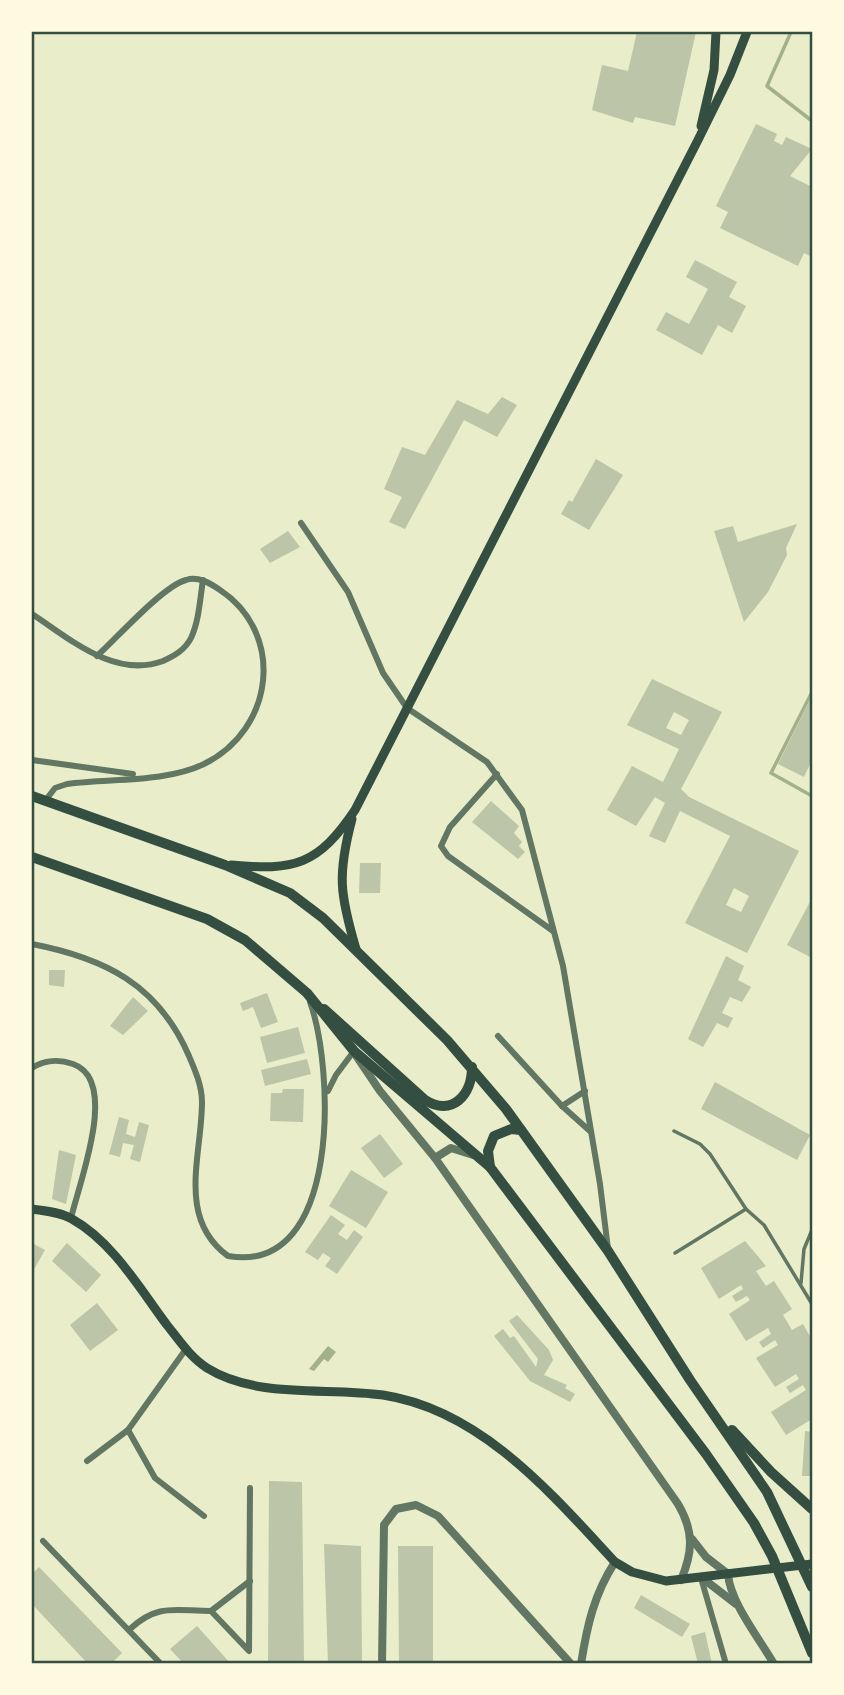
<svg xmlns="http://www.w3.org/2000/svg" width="844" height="1695" font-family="Mulish,sans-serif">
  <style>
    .water { fill: #a3b18a }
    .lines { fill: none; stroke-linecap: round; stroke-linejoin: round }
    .stream { stroke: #a3b18a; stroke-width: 3.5 }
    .building { fill: #bcc5a7; fill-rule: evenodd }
    .service { stroke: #617663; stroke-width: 3.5 }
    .minor { stroke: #617663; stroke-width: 6 }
    .tertiary { stroke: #617663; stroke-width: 8 }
    .secondary { stroke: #344e41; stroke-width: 9 }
    .primary { stroke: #344e41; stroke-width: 10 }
    .neatline { fill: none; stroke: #344e41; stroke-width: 2.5 }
  </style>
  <rect width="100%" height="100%" fill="#e9edc9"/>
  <path class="water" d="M 328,1346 L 336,1352 L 328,1362 L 324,1359 L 314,1371 L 309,1369 Z"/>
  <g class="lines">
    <g class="stream">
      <path d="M 791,32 L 767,86 L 812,121"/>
      <path d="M 812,692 L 771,773 L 812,796"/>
    </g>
  </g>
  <g class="building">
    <path d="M 637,32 L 696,32 L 675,126 L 635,117 L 633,123 L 592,110 L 602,65 L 628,71 Z"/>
    <path d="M 756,124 L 777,134 L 774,141 L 782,145 L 786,137 L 812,149 L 790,176 L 812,187 L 812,257 L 804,253 L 798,266 L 720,228 L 728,212 L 716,206 Z"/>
    <path d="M 695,260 L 737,282 L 729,297 L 746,306 L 732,333 L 718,325 L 702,355 L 656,330 L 666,312 L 689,324 L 708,289 L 686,277 Z"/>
    <path d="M 502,397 L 517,405 L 497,437 L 464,420 L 405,529 L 389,522 L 402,497 L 384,489 L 402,447 L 425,455 L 457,400 L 488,414 Z"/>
    <path d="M 596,459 L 623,475 L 589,530 L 561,514 L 569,500 L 572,502 Z"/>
    <path d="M 797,524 L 786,548 L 787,555 L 768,592 L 744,622 L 714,531 L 733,526 L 738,542 Z"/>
    <path d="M 288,531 L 300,547 L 270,563 L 260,549 Z"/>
    <path d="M 652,679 L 722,712 L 681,789 L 689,797 L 799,851 L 747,953 L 685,923 L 730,836 L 680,811 L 665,843 L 649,836 L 665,803 L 655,797 L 636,826 L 607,810 L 632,766 L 663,782 L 679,749 L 627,725 ZM 674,712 L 689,720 L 681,735 L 666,728 ZM 734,888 L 749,896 L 741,912 L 726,905 Z"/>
    <path d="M 812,696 L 812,760 L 804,777 L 778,764 Z"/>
    <path d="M 491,801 L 519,826 L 514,833 L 522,842 L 519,846 L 525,852 L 518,859 L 472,822 Z"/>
    <path d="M 360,863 L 381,863 L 380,893 L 359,893 Z"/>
    <path d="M 812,898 L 812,958 L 787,945 Z"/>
    <path d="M 726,956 L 744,966 L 738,980 L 751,987 L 742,1002 L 730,997 L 722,1013 L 733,1018 L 728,1028 L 717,1023 L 703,1047 L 688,1039 Z"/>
    <path d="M 49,970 L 65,970 L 64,987 L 49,985 Z"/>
    <path d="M 267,993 L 278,1022 L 261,1028 L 253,1007 L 243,1011 L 240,1003 Z"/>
    <path d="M 133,997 L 148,1011 L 123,1035 L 110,1026 Z"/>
    <path d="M 298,1027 L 305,1053 L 267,1063 L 260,1037 Z"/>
    <path d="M 307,1059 L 311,1074 L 265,1086 L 261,1070 Z"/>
    <path d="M 715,1082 L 810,1135 L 797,1160 L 701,1109 Z"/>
    <path d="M 283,1089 L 304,1089 L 303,1122 L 270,1121 L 271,1093 L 282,1093 Z"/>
    <path d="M 119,1117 L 129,1120 L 126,1134 L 135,1137 L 139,1122 L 149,1125 L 140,1162 L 130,1159 L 134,1145 L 123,1143 L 120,1157 L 109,1154 Z"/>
    <path d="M 380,1134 L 403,1164 L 384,1178 L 361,1148 Z"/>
    <path d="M 59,1150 L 76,1155 L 66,1204 L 52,1199 Z"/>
    <path d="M 351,1170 L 388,1192 L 366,1228 L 329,1206 Z"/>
    <path d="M 331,1215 L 345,1225 L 338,1234 L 347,1240 L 354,1230 L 363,1237 L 337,1274 L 325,1266 L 331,1258 L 323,1253 L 318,1260 L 305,1252 Z"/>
    <path d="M 745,1241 L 766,1266 L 756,1271 L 766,1286 L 774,1281 L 792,1309 L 783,1315 L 792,1330 L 803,1324 L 812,1340 L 810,1360 L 812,1364 L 812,1419 L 786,1435 L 771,1412 L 806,1390 L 803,1385 L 790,1393 L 786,1387 L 799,1379 L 796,1374 L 775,1387 L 756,1358 L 778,1345 L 775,1340 L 763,1348 L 759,1342 L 771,1334 L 768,1328 L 746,1341 L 729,1314 L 750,1300 L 747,1296 L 736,1302 L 732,1296 L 743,1289 L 741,1285 L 719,1299 L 701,1268 Z"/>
    <path d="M 32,1243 L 45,1250 L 32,1273 Z"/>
    <path d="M 67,1243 L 101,1275 L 86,1292 L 52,1261 Z"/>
    <path d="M 97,1303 L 118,1330 L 90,1351 L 70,1325 Z"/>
    <path d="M 517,1315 L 549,1350 L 553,1360 L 544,1375 L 567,1385 L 565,1388 L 575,1394 L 570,1402 L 530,1381 L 494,1336 L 503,1329 L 510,1338 L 514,1336 L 536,1367 L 538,1359 L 509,1321 Z"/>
    <path d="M 805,1431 L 812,1432 L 812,1476 L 802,1476 Z"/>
    <path d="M 269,1481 L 302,1482 L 304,1664 L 268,1664 Z"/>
    <path d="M 324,1544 L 361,1546 L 362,1664 L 328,1664 Z"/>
    <path d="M 398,1546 L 433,1546 L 433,1664 L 399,1664 Z"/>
    <path d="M 39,1567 L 122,1653 L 111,1664 L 88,1664 L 32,1604 L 32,1574 Z"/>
    <path d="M 641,1595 L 690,1624 L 682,1637 L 634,1608 Z"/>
    <path d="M 197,1626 L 231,1664 L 184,1664 L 170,1649 Z"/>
    <path d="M 705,1632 L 712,1664 L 698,1664 L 691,1636 Z"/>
  </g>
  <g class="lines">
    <g class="service">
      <path d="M 674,1131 L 700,1144 L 710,1154 L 746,1209 L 764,1225 L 812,1304"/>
      <path d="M 675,1253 L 746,1209"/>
      <path d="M 801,1283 L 804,1249 L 812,1230"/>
    </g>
    <g class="minor">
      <path d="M 301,523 L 348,592 L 383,673 L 407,708 L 487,762 L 522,810 L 563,966 L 600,1184 L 608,1249"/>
      <path d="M 32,614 C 69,638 114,679 163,661 C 174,656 185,650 191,638 C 199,621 200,599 203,580"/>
      <path d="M 32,760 L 133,774"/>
      <path d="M 497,774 L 450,827 L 441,846 L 448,856 L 553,931"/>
      <path d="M 45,801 L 55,788 L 67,784 C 111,778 164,783 204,764 C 274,730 286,634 220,590 C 210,583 198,576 186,580 C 163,586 117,638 97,656"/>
      <path d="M 32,944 C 104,958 158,984 189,1056 C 195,1070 202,1086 202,1102 C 202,1155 176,1218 228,1256 C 342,1276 334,1068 310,1002"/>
      <path d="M 498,1036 L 562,1106 L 591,1132"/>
      <path d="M 32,1068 C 44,1060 59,1059 73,1064 C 120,1080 79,1183 71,1218"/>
      <path d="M 328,1091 L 336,1075 L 354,1051"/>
      <path d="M 562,1106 L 585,1091"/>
      <path d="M 128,1430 L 155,1478 L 204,1516"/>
      <path d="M 87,1461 L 128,1430 L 186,1349"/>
      <path d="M 43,1541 L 161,1664"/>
      <path d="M 701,1578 L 726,1664"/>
      <path d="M 211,1611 L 250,1581"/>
      <path d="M 130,1629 C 158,1603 175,1611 211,1611 L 249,1651 L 250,1488"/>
    </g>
    <g class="tertiary">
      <path d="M 355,1054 L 380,1091 L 435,1158 L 678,1504 C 694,1531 693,1552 681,1580"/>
      <path d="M 435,1158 L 451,1148 L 473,1155"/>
      <path d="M 692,1539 L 706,1557 L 728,1574 C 730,1602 759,1638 774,1664"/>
      <path d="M 701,1577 L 736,1604"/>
      <path d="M 382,1664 L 384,1525 L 396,1509 L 416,1505 L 438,1516 L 571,1664"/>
      <path d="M 581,1664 C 587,1626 594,1594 615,1562"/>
    </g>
    <g class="secondary">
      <path d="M 701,126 L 714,70 L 716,32"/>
      <path d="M 352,819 C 337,875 340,895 356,949"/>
      <path d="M 231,865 C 295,871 318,865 355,810 L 698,140 L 730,75 L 747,32"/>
      <path d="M 32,1209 C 45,1211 61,1212 72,1219 C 113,1242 140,1289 167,1325 C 179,1340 190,1357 207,1368 C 257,1399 326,1387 383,1395 C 481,1410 551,1493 615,1562 L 632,1572 L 666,1581 L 812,1564"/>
    </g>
    <g class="primary">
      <path d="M 32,796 L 225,865 L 290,893 L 323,918 L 447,1040 L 506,1109 L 608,1251 L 690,1380 L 767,1492 L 812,1587"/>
      <path d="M 32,857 L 207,919 L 245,940 L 307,993 L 354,1051 L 490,1167 L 706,1454 L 754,1523 L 772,1556 L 812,1653"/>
      <path d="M 324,1009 L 425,1100 C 452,1117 472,1095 472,1067"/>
      <path d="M 490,1167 L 488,1151 L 494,1136 L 511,1129 L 521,1130"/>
      <path d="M 732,1430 L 771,1472 L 812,1509"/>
    </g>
  </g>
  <rect width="844" height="1695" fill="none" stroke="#fefae0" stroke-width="66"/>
  <rect x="33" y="33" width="778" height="1629" class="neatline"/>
</svg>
